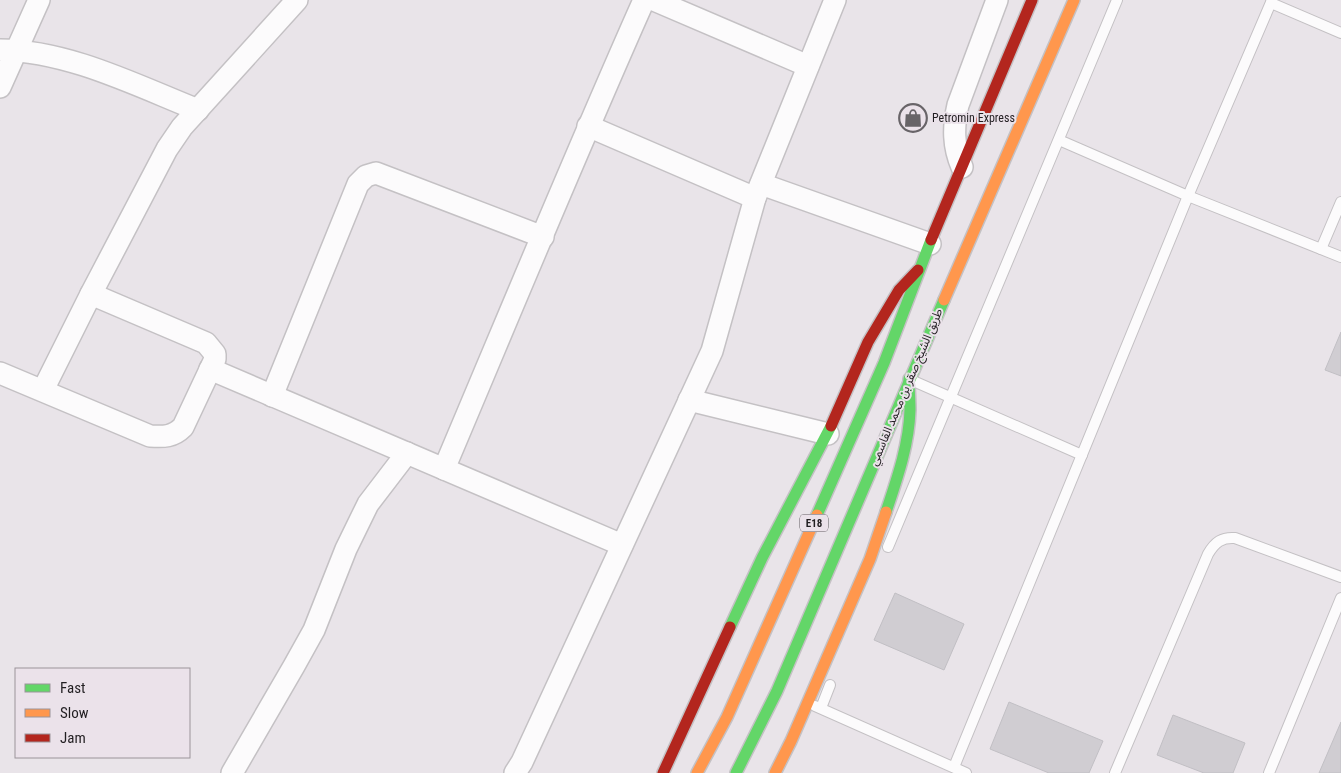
<svg xmlns="http://www.w3.org/2000/svg" width="1341" height="773" font-family="'Roboto Condensed','Noto Sans Arabic',sans-serif">
  <style>
    .building { fill: #d0cdd2; stroke: #c1bfc4 }
    .lines { fill: none; stroke-linecap: round; stroke-linejoin: round }
    .lane-casing { stroke: #c4c1c4; stroke-width: 12 }
    .street-casing { stroke: #c4c1c4; stroke-width: 24 }
    .fast-casing { stroke: #c4c1c4; stroke-width: 14 }
    .slow-casing { stroke: #c4c1c4; stroke-width: 14 }
    .jam-casing { stroke: #c4c1c4; stroke-width: 14 }
    .lane { stroke: #fcfbfc; stroke-width: 10 }
    .street { stroke: #fcfbfc; stroke-width: 21 }
    .fast { stroke: #63d668; stroke-width: 11 }
    .slow { stroke: #ff974d; stroke-width: 11 }
    .jam { stroke: #b3261e; stroke-width: 11 }
    .labels { text-anchor: middle; stroke-width: 4; stroke-linejoin: round; paint-order: stroke }
    .shield { fill: #ebe2ea; stroke: #5e5a5e; stroke-width: 1 }
    .shield-label { font-size: 11px; font-weight: bold; fill: #221f22 }
    .poi-label { font-size: 12px; fill: #221f22; stroke: #ebe2ea; text-anchor: start }
    .street-label { font-size: 12px; fill: #221f22; stroke: #ebe2ea }
  </style>
  <rect width="100%" height="100%" fill="#e9e4e9"/>
  <g class="building">
    <path d="M 1341,332 L 1341,376 L 1325,370 Z"/>
    <path d="M 895,593 L 964,624 L 944,670 L 874,640 Z"/>
    <path d="M 1009,702 L 1103,741 L 1089,773 L 1049,773 L 990,749 Z"/>
    <path d="M 1173,715 L 1245,743 L 1233,773 L 1204,773 L 1157,755 Z"/>
    <path d="M 1341,722 L 1341,773 L 1319,773 Z"/>
  </g>
  <g class="lines">
    <defs>
      <g id="lane">
        <path d="M 1271,3 L 1341,33"/>
        <path d="M 1059,140 L 1188,196 L 1341,257"/>
        <path d="M 1321,249 L 1341,202"/>
        <path d="M 911,380 L 1082,455"/>
        <path d="M 888,547 L 1117,0"/>
        <path d="M 815,706 L 966,773"/>
        <path d="M 821,708 L 830,685"/>
        <path d="M 954,767 L 1188,196 L 1272,0"/>
        <path d="M 1115,773 L 1208,554 C 1215,542 1222,537 1235,538 L 1341,577"/>
        <path d="M 1269,773 L 1341,598"/>
      </g>
      <g id="street">
        <path d="M 654,0 L 808,66"/>
        <path d="M 0,50 C 69,51 135,85 198,110"/>
        <path d="M 0,87 L 39,0"/>
        <path d="M 588,126 L 755,198"/>
        <path d="M 962,167 C 953,146 953,127 958,105 L 997,0"/>
        <path d="M 761,184 L 930,244"/>
        <path d="M 210,369 L 622,545"/>
        <path d="M 0,373 L 150,436 C 164,437 173,437 183,427 L 215,359 L 215,354 L 206,343 L 91,294"/>
        <path d="M 43,390 L 91,294 L 167,149 L 182,127 L 297,0"/>
        <path d="M 272,396 L 358,184 L 366,176 L 376,173 L 543,237"/>
        <path d="M 689,400 L 828,434"/>
        <path d="M 444,469 C 510,313 575,155 644,0"/>
        <path d="M 232,773 L 294,666 L 314,630 L 346,549 L 368,504 L 407,453"/>
        <path d="M 515,773 L 522,762 L 712,351 L 755,198 L 835,0"/>
      </g>
      <g id="fast">
        <path d="M 886,512 C 897,479 909,445 910,410 C 910,400 909,389 909,379"/>
        <path d="M 817,515 L 884,363 L 931,240"/>
        <path d="M 730,627 L 762,558 L 831,426"/>
        <path d="M 736,773 L 777,691 L 944,300"/>
      </g>
      <g id="slow">
        <path d="M 944,300 L 1074,0"/>
        <path d="M 697,773 L 727,717 L 817,515"/>
        <path d="M 775,773 L 791,741 L 870,559 L 886,512"/>
      </g>
      <g id="jam">
        <path d="M 931,240 L 1032,0"/>
        <path d="M 831,426 L 868,342 L 899,290 L 918,270"/>
        <path d="M 663,773 L 730,627"/>
      </g>
    </defs>
    <use href="#lane" class="lane-casing"/>
    <use href="#street" class="street-casing"/>
    <use href="#fast" class="fast-casing"/>
    <use href="#slow" class="slow-casing"/>
    <use href="#jam" class="jam-casing"/>
    <use href="#lane" class="lane"/>
    <use href="#street" class="street"/>
    <use href="#fast" class="fast"/>
    <use href="#slow" class="slow"/>
    <use href="#jam" class="jam"/>
  </g>
  <defs>
    <symbol id="shop-ring" viewBox="-11 -11 22 22"><circle r="9.5" fill="#ebe2ea" stroke="#686468" stroke-width="1.5"/><path d="M-5-2.5h2.3a2.7 3.5 0 0 1 5.4 0H5L5.5 6h-11ZM-1.5-2.5h3a1.5 2.3 0 0 0-3 0Z" fill="#686468"/></symbol>
  </defs>
  <g fill-rule="evenodd">
    <use href="#shop-ring" x="897" y="102" width="32" height="32"/>
  </g>
  <g class="labels">
    <rect class="shield" x="800" y="514.5" width="28" height="17" rx="4"/>
    <g class="shield-label">
      <text x="814" y="527">E18</text>
    </g>
    <g class="poi-label">
      <text x="932" y="122">Petromin Express</text>
    </g>
    <g class="street-label">
      <text transform="translate(906 387) rotate(-67)" y="4">طريق الشيخ صقر بن محمد القاسمي</text>
    </g>
  </g>
  <rect x="15" y="668" width="175" height="90" fill="#ebe2ea" stroke="#9b949a"/>
  <rect x="25" y="684" width="25" height="8" fill="#63d668" stroke="#9b949a"/>
  <text x="60" y="693" font-size="15" fill="#221f22">Fast</text>
  <rect x="25" y="709" width="25" height="8" fill="#ff974d" stroke="#9b949a"/>
  <text x="60" y="718" font-size="15" fill="#221f22">Slow</text>
  <rect x="25" y="734" width="25" height="8" fill="#b3261e" stroke="#9b949a"/>
  <text x="60" y="743" font-size="15" fill="#221f22">Jam</text>
</svg>
